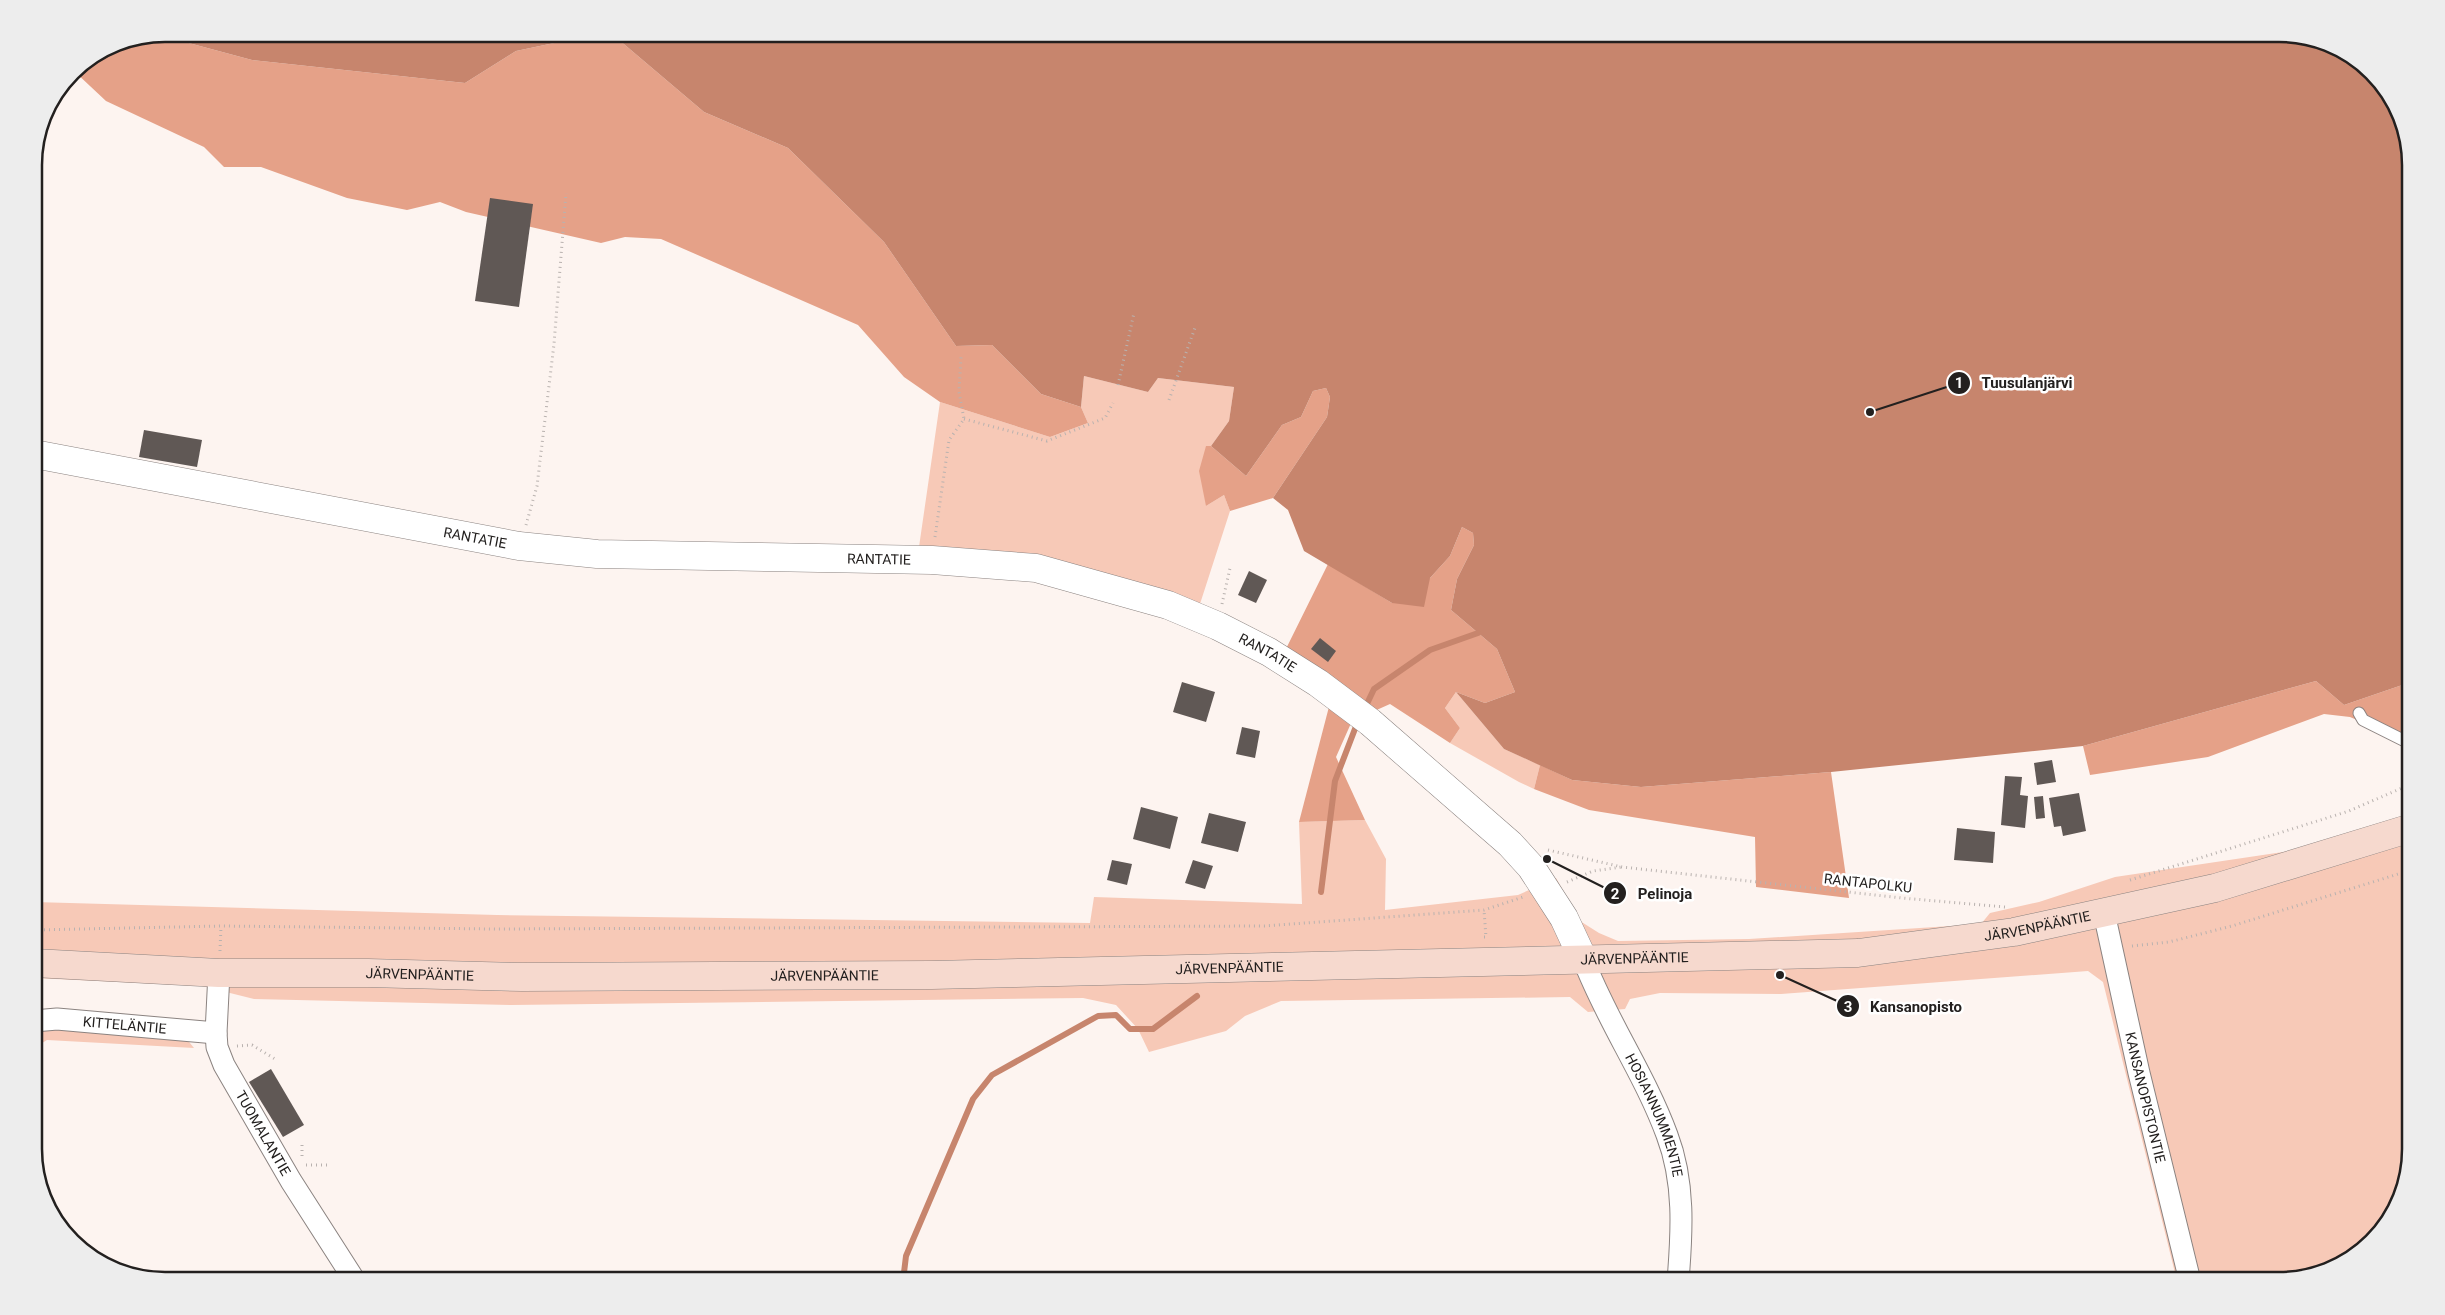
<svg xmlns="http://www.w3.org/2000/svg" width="2445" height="1315" font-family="Roboto,sans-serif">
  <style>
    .green { fill: #f7c9b7 }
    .forest { fill: #e5a188 }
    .water { fill: #c7856d }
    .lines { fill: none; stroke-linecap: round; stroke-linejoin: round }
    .stream { stroke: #c7856d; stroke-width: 6 }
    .building { fill: #605855 }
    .service-casing { stroke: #8b8380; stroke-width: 13 }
    .minor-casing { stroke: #8b8380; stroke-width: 23 }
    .tertiary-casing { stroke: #8b8380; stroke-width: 29 }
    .secondary-casing { stroke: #8b8380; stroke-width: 29 }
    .path { stroke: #b9b2af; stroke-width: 3; stroke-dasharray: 1 4; stroke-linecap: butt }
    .service { stroke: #fff; stroke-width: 11 }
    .minor { stroke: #fff; stroke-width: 21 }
    .tertiary { stroke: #fff; stroke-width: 28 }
    .secondary { stroke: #f6d9ce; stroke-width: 28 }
    .labels { text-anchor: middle; stroke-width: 5; stroke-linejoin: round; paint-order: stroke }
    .street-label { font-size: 14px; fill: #23201f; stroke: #fff }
    .rim { fill: none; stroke: #23201f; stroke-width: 2.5 }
    .leader { fill: none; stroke: #23201f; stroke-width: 2 }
    .callout-dot { fill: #23201f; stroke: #fff; stroke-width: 2 }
    .mark-label { font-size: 15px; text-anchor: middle; font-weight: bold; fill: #fff }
    .callout-label { font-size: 15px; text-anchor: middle; font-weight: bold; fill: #23201f; stroke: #fff; stroke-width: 5; stroke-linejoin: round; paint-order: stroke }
  </style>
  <rect width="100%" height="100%" fill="#fdf4f0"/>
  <g class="green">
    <path d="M 1084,376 L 1148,392 L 1158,378 L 1234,387 L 1229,421 L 1211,446 L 1206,446 L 1206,506 L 1224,495 L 1230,511 L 1199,607 L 1027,557 L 950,548 L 919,547 L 940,402 L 1050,437 L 1088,423 L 1081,407 Z"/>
    <path d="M 1456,692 L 1504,749 L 1540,765 L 1534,789 L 1519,782 L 1450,743 L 1460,728 L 1445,708 Z"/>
    <path d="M 1365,820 L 1386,859 L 1385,910 L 1518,895 L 1556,878 L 1580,921 L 1599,933 L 1618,941 L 1749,939 L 1981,924 L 1990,913 L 2039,902 L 2115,877 L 2411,833 L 2411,1149 L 2398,1208 L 2346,1263 L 2280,1281 L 2177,1281 L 2103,982 L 2088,971 L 1781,994 L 1660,993 L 1630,999 L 1625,1009 L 1588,1012 L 1570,997 L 1281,1001 L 1245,1016 L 1226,1031 L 1149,1052 L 1138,1029 L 1116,1005 L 1083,998 L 511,1005 L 254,999 L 202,986 L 34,978 L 34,902 L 497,915 L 1090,923 L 1094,897 L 1302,904 L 1299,822 Z"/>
    <path d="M 34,1023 L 181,1032 L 194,1048 L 47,1040 L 34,1048 Z"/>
  </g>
  <g class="forest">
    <path d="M 597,34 L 612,34 L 704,112 L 788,148 L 884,242 L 956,346 L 992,345 L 1041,394 L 1081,407 L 1088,423 L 1050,437 L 940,402 L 904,377 L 858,325 L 661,239 L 625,237 L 601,243 L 466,212 L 440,202 L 407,210 L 347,198 L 261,167 L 224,167 L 204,147 L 106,101 L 74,71 L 115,44 L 159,35 L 252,60 L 465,83 L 516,51 Z"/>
    <path d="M 1326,388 L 1330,397 L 1327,417 L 1273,498 L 1230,511 L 1224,495 L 1206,506 L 1199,471 L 1206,446 L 1211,446 L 1246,476 L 1282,425 L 1301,417 L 1313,391 Z"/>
    <path d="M 1462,527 L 1473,533 L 1474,545 L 1457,579 L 1451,610 L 1497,649 L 1515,692 L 1485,703 L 1456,692 L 1445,708 L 1460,728 L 1450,743 L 1390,704 L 1352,721 L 1336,757 L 1365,820 L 1299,822 L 1331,699 L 1276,669 L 1328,564 L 1392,603 L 1430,578 L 1450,556 Z"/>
    <path d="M 2316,681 L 2344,705 L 2411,682 L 2411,743 L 2350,717 L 2324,714 L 2208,757 L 2090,775 L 2083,746 Z"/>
    <path d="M 1540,765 L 1572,780 L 1641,787 L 1831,772 L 1849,898 L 1756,887 L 1755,837 L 1589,810 L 1534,789 Z"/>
  </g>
  <g class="water">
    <path d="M 166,34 L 597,34 L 516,51 L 465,83 L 252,60 L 159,35 Z"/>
    <path d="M 612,34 L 2279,34 L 2338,47 L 2389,93 L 2411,157 L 2411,682 L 2344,705 L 2316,681 L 2083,746 L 1831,772 L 1641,787 L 1572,780 L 1504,749 L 1456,692 L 1485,703 L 1515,692 L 1497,649 L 1451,610 L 1457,579 L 1474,545 L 1473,533 L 1462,527 L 1450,556 L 1430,578 L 1424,607 L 1392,603 L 1304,551 L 1288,510 L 1273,498 L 1327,417 L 1330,397 L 1326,388 L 1313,391 L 1301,417 L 1282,425 L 1246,476 L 1211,446 L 1229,421 L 1234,387 L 1158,378 L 1148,392 L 1084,376 L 1081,407 L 1041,394 L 992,345 L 956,346 L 884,242 L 788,148 L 704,112 Z"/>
  </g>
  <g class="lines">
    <g class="stream">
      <path d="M 1364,710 L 1374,689 L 1430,650 L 1478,633"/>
      <path d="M 1321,892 L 1335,781 L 1358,721"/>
      <path d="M 903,1281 L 906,1256 L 973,1099 L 992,1075 L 1098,1016 L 1116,1015 L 1130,1029 L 1153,1029 L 1197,996"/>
    </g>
  </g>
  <g class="building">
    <path d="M 490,198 L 533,204 L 519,307 L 475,301 Z"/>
    <path d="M 144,430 L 202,440 L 197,467 L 139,457 Z"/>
    <path d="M 1249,571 L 1267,580 L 1256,603 L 1238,595 Z"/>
    <path d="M 1320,638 L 1336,651 L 1328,662 L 1311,649 Z"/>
    <path d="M 1182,682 L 1215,692 L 1206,722 L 1173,712 Z"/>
    <path d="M 1242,727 L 1260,731 L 1255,758 L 1236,754 Z"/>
    <path d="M 2052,760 L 2056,782 L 2037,785 L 2034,763 Z"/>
    <path d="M 2005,776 L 2022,777 L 2020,795 L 2028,796 L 2025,828 L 2001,825 Z"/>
    <path d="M 2079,793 L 2086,831 L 2063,836 L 2061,826 L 2054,827 L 2049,798 Z"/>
    <path d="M 2043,796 L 2045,818 L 2036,819 L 2034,797 Z"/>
    <path d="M 1141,807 L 1178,817 L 1170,849 L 1133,839 Z"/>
    <path d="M 1209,813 L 1246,822 L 1238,852 L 1201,843 Z"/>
    <path d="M 1957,828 L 1995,832 L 1993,863 L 1954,860 Z"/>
    <path d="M 1112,860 L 1132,864 L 1127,885 L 1107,880 Z"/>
    <path d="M 1193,860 L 1213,866 L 1205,889 L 1185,883 Z"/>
    <path d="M 271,1069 L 304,1125 L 283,1137 L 249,1082 Z"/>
  </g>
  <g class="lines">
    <defs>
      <path id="service" d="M 2359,713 L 2363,720 L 2411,744"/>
      <g id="minor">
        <path id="s1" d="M 2104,913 L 2139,1073 L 2190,1281"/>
        <path id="s2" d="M 1584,961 C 1607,1021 1645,1075 1667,1135 C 1685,1182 1682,1232 1678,1281"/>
        <path id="s3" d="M 219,973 L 216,1033 L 217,1047 L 224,1065 L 291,1181 L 355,1281"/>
        <path id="s4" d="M 34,1021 L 57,1019 L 216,1033"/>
      </g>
      <g id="tertiary">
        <path id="s5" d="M 34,454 L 519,546 L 597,554 L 932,560 L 1036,568 L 1168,605 L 1218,626 L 1269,652 L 1318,683 L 1370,722 L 1510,844 L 1531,867 L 1564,918 L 1584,961"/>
      </g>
      <g id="secondary">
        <path id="s6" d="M 34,963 L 219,973 L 368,973 L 522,977 L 932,975 L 1858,953 L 2014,932 L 2215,888 L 2411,828"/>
      </g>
    </defs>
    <use href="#service" class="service-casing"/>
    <use href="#minor" class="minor-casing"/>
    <use href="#tertiary" class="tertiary-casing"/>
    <use href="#secondary" class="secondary-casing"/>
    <g class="path">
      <path d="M 1118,385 L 1134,313"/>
      <path d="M 1169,400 L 1196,325"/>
      <path d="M 964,419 L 1047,441 L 1105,418 L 1113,403"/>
      <path d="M 526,525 L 537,486 L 554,344 L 566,193"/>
      <path d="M 935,537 L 949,440 L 964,419 L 959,392 L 961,357"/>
      <path d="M 1222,604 L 1230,568"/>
      <path d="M 1548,850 L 1622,867 L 1902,898 L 2005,907"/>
      <path d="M 2130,880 L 2349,811 L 2402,788 L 2411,787"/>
      <path d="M 1567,882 L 1593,871 L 1622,867"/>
      <path d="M 34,930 L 221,926 L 495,929 L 1264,926 L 1484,910 L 1523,897"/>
      <path d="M 1484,937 L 1486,937 L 1484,910"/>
      <path d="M 2132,946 L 2169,942 L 2232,926 L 2411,870"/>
      <path d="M 220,951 L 221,926"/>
      <path d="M 237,1046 L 252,1045 L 275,1059"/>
      <path d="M 302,1145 L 302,1157"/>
      <path d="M 306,1165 L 327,1165"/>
    </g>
    <use href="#service" class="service"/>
    <use href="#minor" class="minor"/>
    <use href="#tertiary" class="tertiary"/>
    <use href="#secondary" class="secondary"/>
  </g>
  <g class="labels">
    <g class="street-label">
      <text dy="5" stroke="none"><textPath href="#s5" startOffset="449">RANTATIE</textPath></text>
      <text dy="5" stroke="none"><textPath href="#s5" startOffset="854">RANTATIE</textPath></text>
      <text dy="5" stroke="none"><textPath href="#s5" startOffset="1259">RANTATIE</textPath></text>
      <text transform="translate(1868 883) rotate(6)" y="5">RANTAPOLKU</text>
      <text dy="5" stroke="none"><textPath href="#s6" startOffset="2006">JÄRVENPÄÄNTIE</textPath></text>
      <text dy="5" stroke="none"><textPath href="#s6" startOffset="1601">JÄRVENPÄÄNTIE</textPath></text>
      <text dy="5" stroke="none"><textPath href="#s6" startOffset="1196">JÄRVENPÄÄNTIE</textPath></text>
      <text dy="5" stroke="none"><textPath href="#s6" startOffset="386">JÄRVENPÄÄNTIE</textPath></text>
      <text dy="5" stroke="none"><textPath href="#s6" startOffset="791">JÄRVENPÄÄNTIE</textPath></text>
      <text dy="5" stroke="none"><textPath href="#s4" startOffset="91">KITTELÄNTIE</textPath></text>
      <text dy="5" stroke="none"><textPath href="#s1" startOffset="189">KANSANOPISTONTIE</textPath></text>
      <text dy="5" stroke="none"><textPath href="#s2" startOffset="170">HOSIANNUMMENTIE</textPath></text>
      <text dy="5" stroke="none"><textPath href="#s3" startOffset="172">TUOMALANTIE</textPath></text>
    </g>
  </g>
  <path d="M0 0H2445V1315H0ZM165 42H2279A123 123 0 0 1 2402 165V1149A123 123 0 0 1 2279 1272H165A123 123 0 0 1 42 1149V165A123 123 0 0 1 165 42Z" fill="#ededed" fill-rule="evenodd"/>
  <path class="rim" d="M165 42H2279A123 123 0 0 1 2402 165V1149A123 123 0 0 1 2279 1272H165A123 123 0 0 1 42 1149V165A123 123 0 0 1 165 42Z"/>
  <path class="leader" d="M1870 412L1959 383M1547 859L1615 893M1780 975L1848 1006"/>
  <g class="callout-dot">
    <circle cx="1870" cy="412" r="5"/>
    <circle cx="1547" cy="859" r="5"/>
    <circle cx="1780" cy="975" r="5"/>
    <circle cx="1959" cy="383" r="12"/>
    <circle cx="1615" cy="893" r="12"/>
    <circle cx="1848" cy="1006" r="12"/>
  </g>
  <g class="mark-label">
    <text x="1959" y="388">1</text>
    <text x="1615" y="899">2</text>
    <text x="1848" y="1012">3</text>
  </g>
  <g class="callout-label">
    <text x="2027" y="388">Tuusulanjärvi</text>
    <text x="1665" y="899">Pelinoja</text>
    <text x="1916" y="1012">Kansanopisto</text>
  </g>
</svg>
